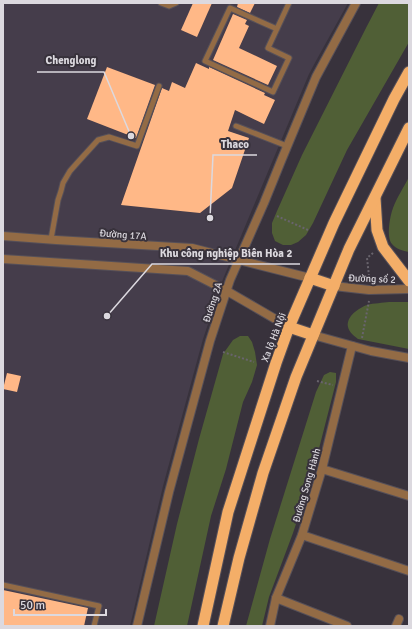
<svg xmlns="http://www.w3.org/2000/svg" width="412" height="629" font-family="Signika,sans-serif">
  <style>
    .built { fill: #453d4b }
    .green { fill: #505f36 }
    .building { fill: #ffb887 }
    .lines { fill: none; stroke-linecap: round; stroke-linejoin: round }
    .service-casing { stroke: #565059; stroke-width: 7 }
    .minor-casing { stroke: #565059; stroke-width: 10 }
    .tertiary-casing { stroke: #565059; stroke-width: 10 }
    .trunk-casing { stroke: #565059; stroke-width: 13 }
    .path { stroke: #69646d; stroke-width: 2; stroke-dasharray: 2 2; stroke-linecap: butt }
    .service { stroke: #936b45; stroke-width: 5 }
    .minor { stroke: #936b45; stroke-width: 8 }
    .tertiary { stroke: #936b45; stroke-width: 8 }
    .trunk { stroke: #f4ae68; stroke-width: 11 }
    .labels { text-anchor: middle; stroke-width: 4; stroke-linejoin: round; paint-order: stroke }
    .street-label { font-size: 10px; fill: #dcd9df; stroke: #38323c }
    .leader { fill: none; stroke: #dcd9df; stroke-width: 1.5 }
    .callout-dot { fill: #dcd9df; stroke: #38323c; stroke-width: 1.5 }
    .callout-label { font-size: 11px; text-anchor: middle; font-weight: bold; fill: #dcd9df; stroke: #38323c; stroke-width: 4; stroke-linejoin: round; paint-order: stroke }
  </style>
  <rect width="100%" height="100%" fill="#38323c"/>
  <path class="built" d="M 3,3 L 348,3 L 317,59 L 309,74 L 223,279 L 203,339 L 163,486 L 130,626 L 3,626 Z"/>
  <g class="green">
    <path d="M 379,3 L 409,3 L 409,42 L 347,150 L 313,223 L 306,235 L 298,242 L 291,245 L 283,245 L 275,241 L 272,233 L 272,223 L 277,211 L 302,155 L 367,26 Z"/>
    <path d="M 409,177 L 409,252 C 403,251 396,249 392,244 C 386,237 390,216 393,208 C 397,197 404,187 409,177 Z"/>
    <path d="M 389,302 L 409,302 L 409,349 L 358,339 C 354,336 349,332 348,327 C 346,316 359,308 367,305 C 374,303 383,303 389,302 Z"/>
    <path d="M 240,336 L 248,336 L 252,342 L 255,352 L 257,365 L 252,382 L 243,402 L 226,469 L 211,516 L 187,626 L 154,626 L 177,524 L 199,439 L 223,354 L 233,340 Z"/>
    <path d="M 330,372 L 336,373 L 336,382 L 312,476 L 293,533 L 269,597 L 262,626 L 246,626 L 270,539 L 316,392 L 324,375 Z"/>
  </g>
  <g class="building">
    <path d="M 193,3 L 212,3 L 197,37 L 181,30 Z"/>
    <path d="M 238,3 L 255,3 L 250,13 L 237,7 Z"/>
    <path d="M 233,14 L 247,20 L 245,24 L 249,26 L 239,48 L 277,66 L 268,85 L 213,60 Z"/>
    <path d="M 196,63 L 209,69 L 209,67 L 265,93 L 264,95 L 275,100 L 264,124 L 235,110 L 228,131 L 249,138 L 232,188 L 200,213 L 121,205 L 162,88 L 169,91 L 172,82 L 185,88 Z"/>
    <path d="M 107,67 L 155,85 L 136,138 L 87,119 Z"/>
    <path d="M 7,373 L 21,376 L 17,392 L 3,389 Z"/>
    <path d="M 3,590 L 88,608 L 84,626 L 3,626 Z"/>
  </g>
  <g class="lines">
    <defs>
      <g id="service">
        <path d="M 161,3 L 169,6 L 176,3"/>
        <path d="M 277,29 L 230,8 L 205,61 L 273,92 L 289,58 L 268,48 L 289,3"/>
        <path d="M 236,126 L 287,146"/>
        <path d="M 51,239 L 58,200 L 61,191 L 63,183 L 70,171 L 78,162 L 98,140 L 109,137 L 137,146 L 159,86"/>
        <path d="M 3,585 L 99,606 L 94,626"/>
      </g>
      <g id="minor">
        <path d="M 3,236 L 56,240 L 192,248 L 310,278"/>
        <path d="M 3,259 L 188,271 L 227,291 L 289,327"/>
        <path d="M 334,286 L 369,290 L 409,289"/>
        <path d="M 322,469 L 409,496"/>
        <path d="M 302,535 L 409,571"/>
        <path d="M 276,598 L 347,626"/>
        <path d="M 270,626 L 276,598 L 302,535 L 322,469 L 352,346"/>
        <path d="M 396,626 L 399,619"/>
      </g>
      <g id="tertiary">
        <path d="M 313,335 L 371,351 L 409,358"/>
        <path d="M 137,626 L 169,492 L 210,341 L 230,280 L 264,203 L 281,161 L 316,77 L 356,3"/>
      </g>
      <g id="trunk">
        <path d="M 375,198 L 377,230 L 383,247 L 409,281"/>
        <path d="M 310,278 L 334,286"/>
        <path d="M 289,327 L 313,335"/>
        <path d="M 203,626 L 228,512 L 276,363 L 289,327 L 334,223 L 394,99 L 409,72"/>
        <path d="M 223,626 L 239,558 L 263,473 L 296,377 L 349,249 L 409,128"/>
      </g>
    </defs>
    <use href="#service" class="service-casing"/>
    <use href="#minor" class="minor-casing"/>
    <use href="#tertiary" class="tertiary-casing"/>
    <use href="#trunk" class="trunk-casing"/>
    <g class="path">
      <path d="M 277,216 L 308,230"/>
      <path d="M 369,276 L 367,258 L 373,253"/>
      <path d="M 362,338 L 369,301"/>
      <path d="M 223,352 L 254,362"/>
      <path d="M 317,381 L 333,385"/>
    </g>
    <use href="#service" class="service"/>
    <use href="#minor" class="minor"/>
    <use href="#tertiary" class="tertiary"/>
    <use href="#trunk" class="trunk"/>
  </g>
  <g class="labels">
    <g class="street-label">
      <text transform="translate(123 234) rotate(4)" y="4">Đường 17A</text>
      <text transform="translate(372 278) rotate(2)" y="4">Đường số 2</text>
      <text transform="translate(212 302) rotate(-72)" y="4">Đường 2A</text>
      <text transform="translate(273 337) rotate(-69)" y="4">Xa lộ Hà Nội</text>
      <text transform="translate(306 485) rotate(-74)" y="4">Đường Song Hành</text>
    </g>
  </g>
  <path class="leader" d="M131 136L104 72H37M210 218L213 155H257M107 316L152 264H300"/>
  <g class="callout-dot">
    <circle cx="131" cy="136" r="4"/>
    <circle cx="210" cy="218" r="4"/>
    <circle cx="107" cy="316" r="4"/>
  </g>
  <g class="callout-label">
    <text x="71" y="64">Chenglong</text>
    <text x="235" y="148">Thaco</text>
    <text x="226" y="257">Khu công nghiệp Biên Hòa 2</text>
  </g>
  <rect width="412" height="629" fill="none" stroke="#dcd9df" stroke-width="8"/>
  <path d="M14 609v6h92v-6" fill="none" stroke="#dcd9df" stroke-width="2"/>
  <text x="20" y="609" font-size="12" fill="#dcd9df" stroke="#38323c" stroke-width="3" paint-order="stroke">50 m</text>
</svg>
